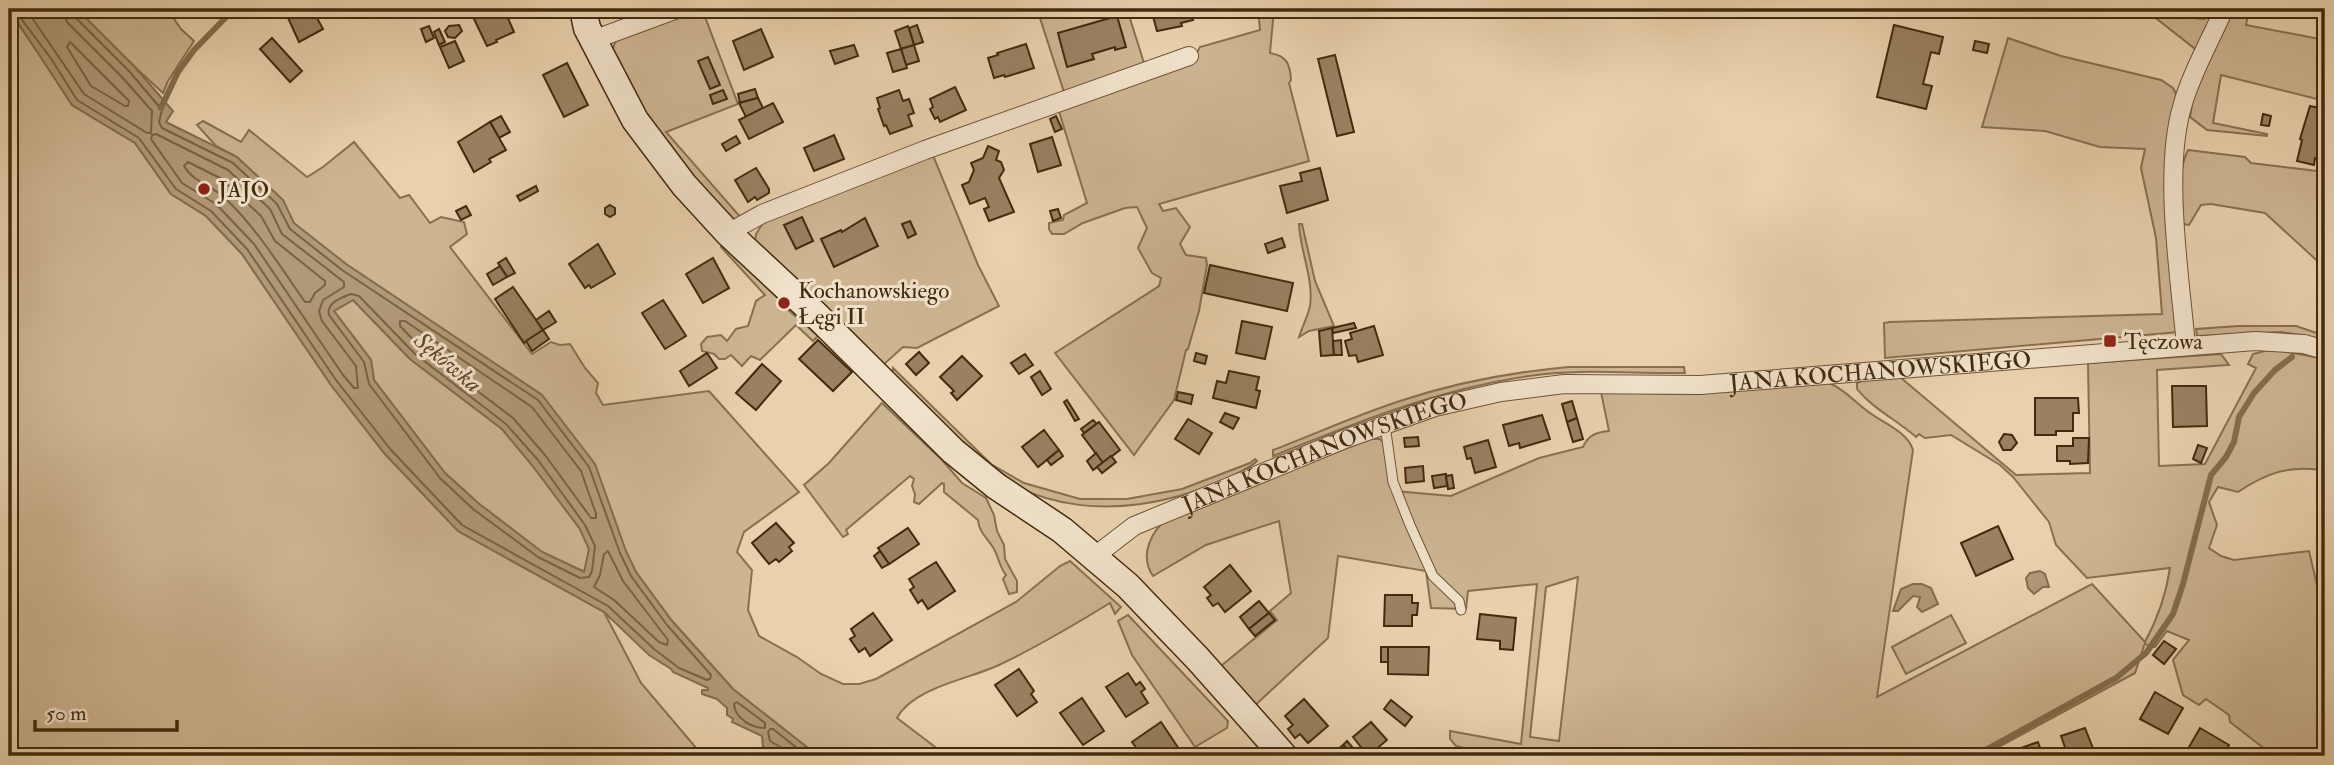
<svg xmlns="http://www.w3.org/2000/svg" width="2334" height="765" font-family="'IM FELL Double Pica',serif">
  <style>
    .green { fill: #cdb592; stroke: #887050; stroke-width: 2; fill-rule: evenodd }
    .water { fill: #b09977; stroke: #846d4d; stroke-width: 2; fill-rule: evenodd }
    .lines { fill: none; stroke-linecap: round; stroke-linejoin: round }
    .shore { stroke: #796242; stroke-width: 2 }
    .stream { stroke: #846d4d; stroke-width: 6 }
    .building { fill: #998161; stroke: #422b0e; stroke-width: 2 }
    .lane-casing { stroke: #6c5436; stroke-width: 11 }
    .street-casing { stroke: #6c5436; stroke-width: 20 }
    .secondary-casing { stroke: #422b0e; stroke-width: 29 }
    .lane { stroke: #f1e1ca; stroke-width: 9 }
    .street { stroke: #f1e1ca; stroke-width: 18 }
    .secondary { stroke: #f1e1ca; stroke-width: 26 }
    .poi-dot { fill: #8f2418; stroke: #f1e1ca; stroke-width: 2.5 }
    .labels { text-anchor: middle; stroke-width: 6; stroke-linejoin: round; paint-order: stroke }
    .poi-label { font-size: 23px; fill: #422b0e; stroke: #f1e1ca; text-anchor: start }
    .street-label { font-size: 23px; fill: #422b0e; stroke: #f1e1ca }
    .water-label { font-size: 24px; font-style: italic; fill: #5e4628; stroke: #f1e1ca }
  </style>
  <rect width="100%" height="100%" fill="#e9d1ad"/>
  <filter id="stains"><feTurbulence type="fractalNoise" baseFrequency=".00286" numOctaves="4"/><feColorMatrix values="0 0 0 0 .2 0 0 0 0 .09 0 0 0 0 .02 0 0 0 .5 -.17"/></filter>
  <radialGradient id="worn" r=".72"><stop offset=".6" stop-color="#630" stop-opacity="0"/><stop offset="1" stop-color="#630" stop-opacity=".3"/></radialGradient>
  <g class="green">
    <path d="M 76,9 L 167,9 L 181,29 L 194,41 L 168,81 L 163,93 L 95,30 Z"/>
    <path d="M 696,9 L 702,9 L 738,104 L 666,132 L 742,219 L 734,220 L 696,182 L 657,134 L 612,51 L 616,40 L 624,35 Z"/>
    <path d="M 1037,9 L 1127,9 L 1144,63 L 1064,92 Z"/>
    <path d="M 1258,9 L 1274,9 L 1270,53 C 1287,56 1290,64 1291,80 L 1289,83 L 1309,161 L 1159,204 L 1163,211 L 1176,208 L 1190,227 L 1180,244 L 1186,255 L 1206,258 L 1207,265 L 1199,311 L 1188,349 L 1186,350 L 1174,400 L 1134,455 L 1055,353 L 1159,286 L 1161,278 L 1152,273 L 1138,248 L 1147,228 L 1137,207 L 1125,208 L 1083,223 L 1064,234 L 1052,234 L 1049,229 L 1049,223 L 1063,220 L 1064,215 L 1087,203 L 1057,105 L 1192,62 L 1200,47 L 1260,30 Z"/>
    <path d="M 2134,9 C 2158,9 2180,18 2204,19 L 2209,9 L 2220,9 L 2199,52 L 2153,16 Z"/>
    <path d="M 2233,9 L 2249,9 L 2246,25 L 2325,40 L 2325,101 L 2221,75 L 2213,123 L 2267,134 L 2267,136 L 2207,130 L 2190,117 L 2194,92 Z"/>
    <path d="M 9,11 L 46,64 L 72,105 L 135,143 L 171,194 L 206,216 L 242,254 L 331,385 L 385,454 L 458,531 L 604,612 L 641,683 L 703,756 L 9,756 L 9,167 L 16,153 L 13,106 L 9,98 Z"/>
    <path d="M 2008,38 L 2061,56 L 2161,80 L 2173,88 L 2178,98 L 2179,332 L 1885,358 L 1884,323 L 1889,322 L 2162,314 L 2156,238 L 2141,168 L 2145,149 L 2100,147 L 2045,131 L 1982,127 Z"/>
    <path d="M 203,121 L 241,142 L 249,130 L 307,177 L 323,167 L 354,142 L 400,198 L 409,195 L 430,223 L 441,217 L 464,222 L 467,234 L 450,247 L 532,354 L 551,342 L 560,345 L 570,344 L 585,368 L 598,383 L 596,393 L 603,405 L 709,391 L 799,492 L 744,532 L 737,552 L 752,570 L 748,610 L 759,636 L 797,657 L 821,674 L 843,684 L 859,684 L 876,679 L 1016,602 L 1060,566 L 1070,561 L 1121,607 L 1115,614 L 1110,603 C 1074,625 1039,646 1001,664 C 971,679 913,687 897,718 L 947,756 L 818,756 L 733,689 L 672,621 L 636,572 L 542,395 L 346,264 L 293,223 L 283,200 L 237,157 L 216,146 L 197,125 Z"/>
    <path d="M 2188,150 L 2245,157 L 2251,163 L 2325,172 L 2325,268 L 2265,213 L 2211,204 L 2201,205 L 2189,225 L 2183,224 C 2175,208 2180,166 2188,150 Z"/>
    <path d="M 932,153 L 978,265 L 999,306 L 917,348 L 903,347 L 882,366 L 755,242 L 756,234 L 763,223 L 819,198 Z"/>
    <path d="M 1299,224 L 1302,224 L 1315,281 L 1334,326 L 1309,331 L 1299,337 C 1302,327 1308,316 1310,306 C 1314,279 1300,251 1299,224 Z"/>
    <path d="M 722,245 L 779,299 L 778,301 L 818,336 L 813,341 L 796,325 L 760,360 L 751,356 L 742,366 L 731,355 L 725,359 L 719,359 L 714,354 L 702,351 L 701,344 L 707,337 L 721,335 L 727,341 L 736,329 L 748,326 L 756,301 L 765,295 L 721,247 Z"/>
    <path d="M 353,300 L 410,359 L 502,429 L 532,465 L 580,529 L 589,549 L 585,572 L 542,552 L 478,503 L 445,473 L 374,380 L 371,360 L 334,311 Z"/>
    <path d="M 2239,326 L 2296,326 L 2320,334 L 2318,338 L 2281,332 L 2197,336 L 2196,329 Z"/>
    <path d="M 2272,349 L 2325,359 L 2325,466 L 2320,470 C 2288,465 2265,474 2238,492 L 2218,487 L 2209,502 L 2217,525 L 2209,548 L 2221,556 L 2234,560 L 2309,551 L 2325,619 L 2325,698 L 2317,710 L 2325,722 L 2325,750 L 2323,752 L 2325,756 L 2274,756 L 2230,722 L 2229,715 L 2206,699 L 2199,705 L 2183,695 L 2173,660 L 2189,640 L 2167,631 L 2155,647 L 2149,647 L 2145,643 L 2135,673 L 1982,756 L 1455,756 L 1464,748 L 1456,746 L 1450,739 L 1450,731 L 1521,744 L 1537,584 L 1468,591 L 1466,609 L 1431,608 L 1426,571 L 1338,556 L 1328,638 L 1251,709 L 1221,666 L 1277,620 L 1270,611 L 1291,593 L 1279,521 L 1206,545 L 1153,576 C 1139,556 1151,531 1168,518 L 1370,439 L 1380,439 L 1383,442 L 1395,491 L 1451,496 L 1539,458 L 1583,447 C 1588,435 1597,432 1609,431 L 1601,392 L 1684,394 L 1829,383 C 1844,389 1854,401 1866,410 C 1880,422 1908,431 1913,450 L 1877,697 L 2092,584 L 2145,642 C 2158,618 2166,595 2170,568 L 2087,578 L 2056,545 L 2049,522 L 2013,477 L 2000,465 L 1951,435 L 1925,438 L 1919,434 L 1916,437 C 1897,420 1873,409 1857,389 L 1857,383 L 1867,379 L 1900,377 L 2016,475 L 2090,473 L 2088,363 L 2221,354 L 2229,365 L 2157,370 L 2159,466 L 2205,464 L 2256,368 L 2248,364 L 2253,354 ZM 1578,577 L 1559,741 L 1530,737 L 1546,587 Z"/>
    <path d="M 1569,367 L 1684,367 L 1685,373 C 1634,374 1580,368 1529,376 C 1439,389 1357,422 1273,456 L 1273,450 C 1315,434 1357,415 1400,401 C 1454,383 1512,372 1569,367 Z"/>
    <path d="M 893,368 L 991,464 L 1024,483 L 1080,499 L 1127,499 L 1182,489 L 1250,463 L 1255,459 L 1257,461 C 1245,473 1197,491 1179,496 C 1114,514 1045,511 989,470 C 978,462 968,450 958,441 C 936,419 914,398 892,377 Z"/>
    <path d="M 882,403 L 942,460 L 962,483 L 986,498 L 994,515 L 997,531 L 1004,545 L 1005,559 L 1017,581 L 1017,592 L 1009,594 L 1003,579 L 1006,575 C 999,566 999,558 994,549 C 988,538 979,533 978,520 L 944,492 L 944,484 L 942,483 L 919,504 L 914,502 L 915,494 L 912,486 L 914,479 L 910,476 L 846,530 L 848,534 L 843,537 L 804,485 L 829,463 Z"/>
    <path d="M 1128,615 L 1228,721 L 1227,728 L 1195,747 L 1132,655 L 1118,621 Z"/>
    <path d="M 1951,615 L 1966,643 L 1906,674 L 1892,647 Z"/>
  </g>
  <g class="water">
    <path d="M 9,9 L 77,9 L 134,66 L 173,111 L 166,122 L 237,157 L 283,200 L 294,223 L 346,264 L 542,395 L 595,464 L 626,551 L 636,572 L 672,621 L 733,689 L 818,756 L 785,756 L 763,747 L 762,736 L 732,722 L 733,719 L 727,715 L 727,708 L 717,699 L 702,694 L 702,690 L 708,690 L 708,688 L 673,672 L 671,669 L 649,655 L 604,612 L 458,531 L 385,454 L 331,385 L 242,254 L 206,216 L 171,194 L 135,143 L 72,105 ZM 353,300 L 410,359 L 502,429 L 532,465 L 580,529 L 589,549 L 584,572 L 542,552 L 478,503 L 445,473 L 374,380 L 371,360 L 334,311 Z"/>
    <path d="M 2040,571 L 2045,574 L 2049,587 L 2043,587 L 2034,594 L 2028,588 L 2026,578 L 2030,573 Z"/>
    <path d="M 1913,584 L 1922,584 L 1931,588 L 1938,604 L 1922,612 L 1917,607 L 1920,597 L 1913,596 L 1898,611 L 1893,611 L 1901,589 Z"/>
  </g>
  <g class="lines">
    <g class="shore">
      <path d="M 14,9 L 52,60 L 77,100 L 139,138 L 176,189 L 211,211 L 247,249 L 336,380 L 391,450 L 462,525 L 608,606 L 654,649 L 679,668 L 707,680 L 710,679 L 711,675 L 667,625 L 631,576 L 620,553 L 589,467 L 538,400 L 342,270 L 290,229 L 277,204 L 233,163 L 162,128 L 159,122 L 162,110 L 129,71 L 74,16 L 72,9"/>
      <path d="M 26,9 L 84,94 L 147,133 L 151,133 L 152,111 L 122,77 L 67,22 L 63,9"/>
      <path d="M 70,42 L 129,101 L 128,106 L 125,106 L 91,86 L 67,47 Z"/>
      <path d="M 156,134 L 228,170 L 270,209 L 282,234 L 344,282 L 344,287 L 323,300 L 319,311 L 322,321 L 356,366 L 358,388 L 354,388 L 343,375 L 254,244 L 216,204 L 182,183 L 151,139 L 152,135 Z"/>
      <path d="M 188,162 L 222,179 L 261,216 L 275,241 L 325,281 L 325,285 L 315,293 L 310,302 L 305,302 C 279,265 258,230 226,199 C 213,186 193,182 184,166 Z"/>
      <path d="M 351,294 L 359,296 L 415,354 L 506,424 L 538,460 L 585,525 L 595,546 L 592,571 L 589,577 L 580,578 L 538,557 L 473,509 L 440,478 L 369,384 L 364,362 L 329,315 C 326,303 341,298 351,294 Z"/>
      <path d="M 400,321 L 405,321 L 532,407 L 581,471 L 596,514 L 596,518 L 591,518 L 545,455 L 513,418 L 421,348 L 400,326 Z"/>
      <path d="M 608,551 L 623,581 L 668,640 L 667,645 L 659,642 L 614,600 L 594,587 L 600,575 L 604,554 Z"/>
      <path d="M 737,702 L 765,723 L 765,728 C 752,728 735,719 734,704 Z"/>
      <path d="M 785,756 L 782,748 L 770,741 L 768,732 L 770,729 L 773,729 L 807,756"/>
    </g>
    <g class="stream">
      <path d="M 161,108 L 178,72 L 194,50 L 234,9"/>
      <path d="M 2324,333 L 2325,332"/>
      <path d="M 1975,756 L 2116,678 L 2146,653 L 2173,614 L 2183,584 L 2211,475 L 2226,457 L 2234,442 L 2239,417 L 2254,393 L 2275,370 L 2292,357"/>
    </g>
  </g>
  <g class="building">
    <path d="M 284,9 L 316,9 L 319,14 L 316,16 L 323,29 L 299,42 Z"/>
    <path d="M 499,9 L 504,9 L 514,32 L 496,40 L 497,42 L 487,46 L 474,19 Z"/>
    <path d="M 1151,9 L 1190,9 L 1193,20 L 1181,23 L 1182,26 L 1157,31 Z"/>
    <path d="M 1117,16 L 1126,47 L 1115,50 L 1115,47 L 1092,54 L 1094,59 L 1067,67 L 1058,33 Z"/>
    <path d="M 459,25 L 462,31 L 455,38 L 448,37 L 445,31 L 449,26 Z"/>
    <path d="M 917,25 L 923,42 L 914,45 L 909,28 Z"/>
    <path d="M 1894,25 L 1943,37 L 1939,54 L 1931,52 L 1923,84 L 1932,86 L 1926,109 L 1877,97 Z"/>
    <path d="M 429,26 L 434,38 L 426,42 L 421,29 Z"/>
    <path d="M 908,26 L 914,45 L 901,49 L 895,31 Z"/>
    <path d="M 439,29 L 445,42 L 439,45 L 434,32 Z"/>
    <path d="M 761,29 L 773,57 L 744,70 L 733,41 Z"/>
    <path d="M 272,38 L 302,71 L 290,82 L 260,49 Z"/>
    <path d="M 455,41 L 464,61 L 449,68 L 440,47 Z"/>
    <path d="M 1975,41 L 1989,44 L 1987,53 L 1973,50 Z"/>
    <path d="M 1026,44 L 1034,68 L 1005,77 L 1004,75 L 994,78 L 988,58 L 998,55 L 997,53 Z"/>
    <path d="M 854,45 L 858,56 L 835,64 L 830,51 Z"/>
    <path d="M 914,45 L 919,61 L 906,65 L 901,49 Z"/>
    <path d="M 901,49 L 907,68 L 893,72 L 887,53 Z"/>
    <path d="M 1335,55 L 1354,132 L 1337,136 L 1318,59 Z"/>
    <path d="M 708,57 L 720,85 L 710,89 L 698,61 Z"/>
    <path d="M 567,63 L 588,105 L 564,117 L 543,75 Z"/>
    <path d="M 955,87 L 966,110 L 940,122 L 938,117 L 935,119 L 930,109 L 933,107 L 930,99 Z"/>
    <path d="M 755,89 L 758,98 L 740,103 L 738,94 Z"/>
    <path d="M 723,90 L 727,99 L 713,104 L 710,95 Z"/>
    <path d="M 899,90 L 903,101 L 909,99 L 914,113 L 908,115 L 912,126 L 890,134 L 886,125 L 884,126 L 878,109 L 880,108 L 877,98 Z"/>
    <path d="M 758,98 L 763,108 L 746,117 L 739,103 Z"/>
    <path d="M 773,103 L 783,122 L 749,139 L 739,120 Z"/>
    <path d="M 2310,106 L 2325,109 L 2325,161 L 2315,158 L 2314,165 L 2297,161 L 2302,140 L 2300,139 Z"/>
    <path d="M 2263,114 L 2271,116 L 2269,126 L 2261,125 Z"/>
    <path d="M 501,116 L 510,132 L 499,138 L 490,122 Z"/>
    <path d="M 1056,116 L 1062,129 L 1055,132 L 1050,119 Z"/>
    <path d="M 490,122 L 506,150 L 489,159 L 491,162 L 474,172 L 458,142 Z"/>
    <path d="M 834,135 L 844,159 L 814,171 L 804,148 Z"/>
    <path d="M 736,136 L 740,143 L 726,151 L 722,144 Z"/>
    <path d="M 1052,137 L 1061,165 L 1038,172 L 1030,144 Z"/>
    <path d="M 988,146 L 999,151 L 996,160 L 1001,162 L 1004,170 L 999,178 L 1014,212 L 989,221 L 984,209 L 989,207 L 985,198 L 970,204 L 962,185 L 969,182 L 974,170 L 971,163 L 983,158 Z"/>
    <path d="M 756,168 L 769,189 L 769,193 L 757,200 L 755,197 L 748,202 L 735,180 Z"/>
    <path d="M 1320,168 L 1328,200 L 1287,213 L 1280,186 L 1302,181 L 1300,173 Z"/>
    <path d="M 536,186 L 538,191 L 520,201 L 517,196 Z"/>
    <path d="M 610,205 L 615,208 L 615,214 L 610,217 L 605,214 L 605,208 Z"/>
    <path d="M 466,206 L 471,215 L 461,220 L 456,211 Z"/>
    <path d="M 1058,209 L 1061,218 L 1053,221 L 1050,211 Z"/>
    <path d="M 802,217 L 813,241 L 796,249 L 784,225 Z"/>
    <path d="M 865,218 L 878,246 L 834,267 L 821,239 L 841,230 L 842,232 Z"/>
    <path d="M 910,221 L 916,234 L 908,238 L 902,224 Z"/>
    <path d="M 1282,238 L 1285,247 L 1268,253 L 1265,244 Z"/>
    <path d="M 598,244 L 615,274 L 591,288 L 589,285 L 585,288 L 569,264 Z"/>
    <path d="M 506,258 L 515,273 L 507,277 L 498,263 Z"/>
    <path d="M 713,258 L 729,288 L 703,303 L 686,274 Z"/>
    <path d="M 1210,265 L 1293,283 L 1287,311 L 1204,293 Z"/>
    <path d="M 500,266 L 507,277 L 493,285 L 487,274 Z"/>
    <path d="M 513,287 L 543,330 L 524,343 L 495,299 Z"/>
    <path d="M 663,300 L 686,336 L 665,349 L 642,313 Z"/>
    <path d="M 549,311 L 556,322 L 543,330 L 536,320 Z"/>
    <path d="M 1242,321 L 1272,327 L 1265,359 L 1236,353 Z"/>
    <path d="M 1354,323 L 1356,328 L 1333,333 L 1332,328 Z"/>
    <path d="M 1374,326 L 1383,355 L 1358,362 L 1356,355 L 1349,356 L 1345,341 L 1352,339 L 1350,333 Z"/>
    <path d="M 1332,328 L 1334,355 L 1321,356 L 1319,331 Z"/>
    <path d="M 543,330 L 549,339 L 532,351 L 526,341 Z"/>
    <path d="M 818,340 L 852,372 L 833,391 L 799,359 Z"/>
    <path d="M 1341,340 L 1342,355 L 1334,355 L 1333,341 Z"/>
    <path d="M 919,352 L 929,363 L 916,375 L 906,364 Z"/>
    <path d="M 707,353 L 717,368 L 689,386 L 680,371 Z"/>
    <path d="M 1196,353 L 1207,356 L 1205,364 L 1194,361 Z"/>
    <path d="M 1025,354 L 1033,365 L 1019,374 L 1011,363 Z"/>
    <path d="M 962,356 L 982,376 L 957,400 L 951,393 L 954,391 L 940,377 Z"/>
    <path d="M 762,364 L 781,381 L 756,410 L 736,393 Z"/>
    <path d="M 1040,371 L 1051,389 L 1042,395 L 1031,377 Z"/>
    <path d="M 1229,371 L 1259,377 L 1256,390 L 1260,391 L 1256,408 L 1213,398 L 1217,381 L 1226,383 Z"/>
    <path d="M 2172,386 L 2206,386 L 2207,426 L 2173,427 Z"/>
    <path d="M 1178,392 L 1193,395 L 1191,404 L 1176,400 Z"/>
    <path d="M 2035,398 L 2078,398 L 2079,413 L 2073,413 L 2073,431 L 2056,431 L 2056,435 L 2035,435 Z"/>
    <path d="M 1067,400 L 1079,419 L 1075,421 L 1064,402 Z"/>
    <path d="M 1572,401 L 1577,418 L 1567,422 L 1562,404 Z"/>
    <path d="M 1225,413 L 1239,418 L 1233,429 L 1220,422 Z"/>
    <path d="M 1542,415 L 1550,439 L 1520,448 L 1519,443 L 1509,446 L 1503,425 Z"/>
    <path d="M 1577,418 L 1583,439 L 1573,442 L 1567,422 Z"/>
    <path d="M 1188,419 L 1212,433 L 1199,454 L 1175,439 Z"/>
    <path d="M 1093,420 L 1097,424 L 1084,433 L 1081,429 Z"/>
    <path d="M 1099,422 L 1120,450 L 1103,463 L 1082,435 Z"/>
    <path d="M 1044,430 L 1059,450 L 1038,467 L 1022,447 Z"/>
    <path d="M 2004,434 L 2012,435 L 2017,443 L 2011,450 L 2003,450 L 1999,442 Z"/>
    <path d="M 1418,437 L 1419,446 L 1405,447 L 1404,438 Z"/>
    <path d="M 2073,438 L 2089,438 L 2088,463 L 2070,464 L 2070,461 L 2057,461 L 2057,446 L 2073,446 Z"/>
    <path d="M 1488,440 L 1496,467 L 1475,473 L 1471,458 L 1467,459 L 1464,447 Z"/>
    <path d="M 2198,445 L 2207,448 L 2201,463 L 2193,459 Z"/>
    <path d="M 1059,450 L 1063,456 L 1051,465 L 1047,460 Z"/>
    <path d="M 1096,453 L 1103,463 L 1093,470 L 1087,461 Z"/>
    <path d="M 1111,456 L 1116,462 L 1102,473 L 1097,467 Z"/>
    <path d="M 1423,466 L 1424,481 L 1406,483 L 1405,468 Z"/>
    <path d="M 1446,474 L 1447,486 L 1434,488 L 1432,476 Z"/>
    <path d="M 1452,475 L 1454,488 L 1448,489 L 1446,476 Z"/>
    <path d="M 776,523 L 794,543 L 789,547 L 792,551 L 779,562 L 776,559 L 769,564 L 752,543 Z"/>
    <path d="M 1998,526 L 2013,559 L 1976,576 L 1961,543 Z"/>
    <path d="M 908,528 L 919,544 L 889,564 L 878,548 Z"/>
    <path d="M 880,551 L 889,564 L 882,568 L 874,556 Z"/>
    <path d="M 936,562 L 955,591 L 928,609 L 922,600 L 918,603 L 910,590 L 914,587 L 909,579 Z"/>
    <path d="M 1230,565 L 1251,591 L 1225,612 L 1218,603 L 1213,606 L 1207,598 L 1211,595 L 1204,587 Z"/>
    <path d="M 1385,595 L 1412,595 L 1412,603 L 1418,603 L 1417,615 L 1412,615 L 1412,626 L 1384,626 Z"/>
    <path d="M 1259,601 L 1269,613 L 1249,629 L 1240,617 Z"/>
    <path d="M 873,613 L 892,640 L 870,656 L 865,648 L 859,652 L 850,639 L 855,636 L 851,629 Z"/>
    <path d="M 1269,613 L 1275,620 L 1255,636 L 1249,629 Z"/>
    <path d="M 1480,614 L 1516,618 L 1513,650 L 1500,649 L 1500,641 L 1477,639 Z"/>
    <path d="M 2164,641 L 2176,649 L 2164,664 L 2153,655 Z"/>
    <rect x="1381" y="647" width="7" height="15"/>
    <path d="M 1388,647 L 1429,647 L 1428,675 L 1388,674 Z"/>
    <path d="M 1019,669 L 1034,691 L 1031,694 L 1037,702 L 1017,716 L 995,685 Z"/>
    <path d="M 1128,673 L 1136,685 L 1140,682 L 1145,689 L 1141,692 L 1148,703 L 1126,717 L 1106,687 Z"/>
    <path d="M 2155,692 L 2183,708 L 2168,734 L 2140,719 Z"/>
    <path d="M 1082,698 L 1104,731 L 1083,745 L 1060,713 Z"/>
    <path d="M 1304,699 L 1328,726 L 1308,743 L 1300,734 L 1295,738 L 1288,729 L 1293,725 L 1285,716 Z"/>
    <path d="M 1391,700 L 1412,717 L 1405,726 L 1384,709 Z"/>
    <path d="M 1161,722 L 1181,752 L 1175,756 L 1142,756 L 1132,742 Z"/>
    <path d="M 1371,722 L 1387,740 L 1368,756 L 1353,737 Z"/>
    <path d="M 2085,728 L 2096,756 L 2068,756 L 2061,736 Z"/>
    <path d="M 2200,728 L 2229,745 L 2223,756 L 2188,756 L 2185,754 Z"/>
    <path d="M 1347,741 L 1360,756 L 1353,756 L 1343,745 Z"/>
    <path d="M 2038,742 L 2043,756 L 2021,756 L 2018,749 Z"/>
    <path d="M 1343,745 L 1353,756 L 1329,756 Z"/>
  </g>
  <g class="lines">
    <defs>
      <path id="lane" d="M 1385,425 L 1393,482 L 1410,525 L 1433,576 L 1459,601 L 1461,610"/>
      <g id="street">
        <path d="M 593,40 L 677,9"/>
        <path d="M 728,233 L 762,214 L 925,150 L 1189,56"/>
        <path d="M 2186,346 C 2180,277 2163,172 2182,107 C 2190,76 2211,39 2224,9"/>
        <path id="s1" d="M 1095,556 L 1134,526 L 1345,439 L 1435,407 L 1501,392 L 1564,384 L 1700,385 L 2255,341 L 2304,344 L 2325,350"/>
      </g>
      <path id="secondary" d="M 583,9 L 587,28 L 635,120 L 684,185 L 728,233 L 814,313 L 953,451 L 996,486 L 1062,530 L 1128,586 L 1198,659 L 1284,756"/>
    </defs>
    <use href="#lane" class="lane-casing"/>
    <use href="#street" class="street-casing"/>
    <use href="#secondary" class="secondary-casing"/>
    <use href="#lane" class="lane"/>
    <use href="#street" class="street"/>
    <use href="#secondary" class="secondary"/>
  </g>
  <g class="poi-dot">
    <circle cx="204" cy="189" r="7"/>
    <circle cx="784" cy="303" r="7"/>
    <rect x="2103" y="334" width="14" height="14" rx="3.5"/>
  </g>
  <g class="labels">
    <g class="poi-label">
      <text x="218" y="197">JAJO</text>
      <text x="798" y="298">Kochanowskiego<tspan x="798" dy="26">Łęgi II</tspan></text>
      <text x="2124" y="349">Tęczowa</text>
    </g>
    <g class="street-label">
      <text dy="8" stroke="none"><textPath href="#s1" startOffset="821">JANA KOCHANOWSKIEGO</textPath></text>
      <text dy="8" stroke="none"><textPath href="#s1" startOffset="254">JANA KOCHANOWSKIEGO</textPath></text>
    </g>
    <g class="water-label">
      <text transform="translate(448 362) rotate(40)" y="8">Sękówka</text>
    </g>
  </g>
  <rect width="2334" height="765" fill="none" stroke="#e9d1ad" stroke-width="35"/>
  <rect x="10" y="10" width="2313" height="744" fill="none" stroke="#422b0e" stroke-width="3.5"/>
  <rect x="18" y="18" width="2299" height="730" fill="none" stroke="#422b0e" stroke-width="2"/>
  <path d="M35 720v10h142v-10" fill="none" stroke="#422b0e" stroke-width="3.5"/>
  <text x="46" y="720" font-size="21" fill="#422b0e" stroke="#f1e1ca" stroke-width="5" paint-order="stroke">50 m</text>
  <rect width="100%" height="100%" filter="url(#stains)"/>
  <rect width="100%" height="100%" fill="url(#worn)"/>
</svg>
